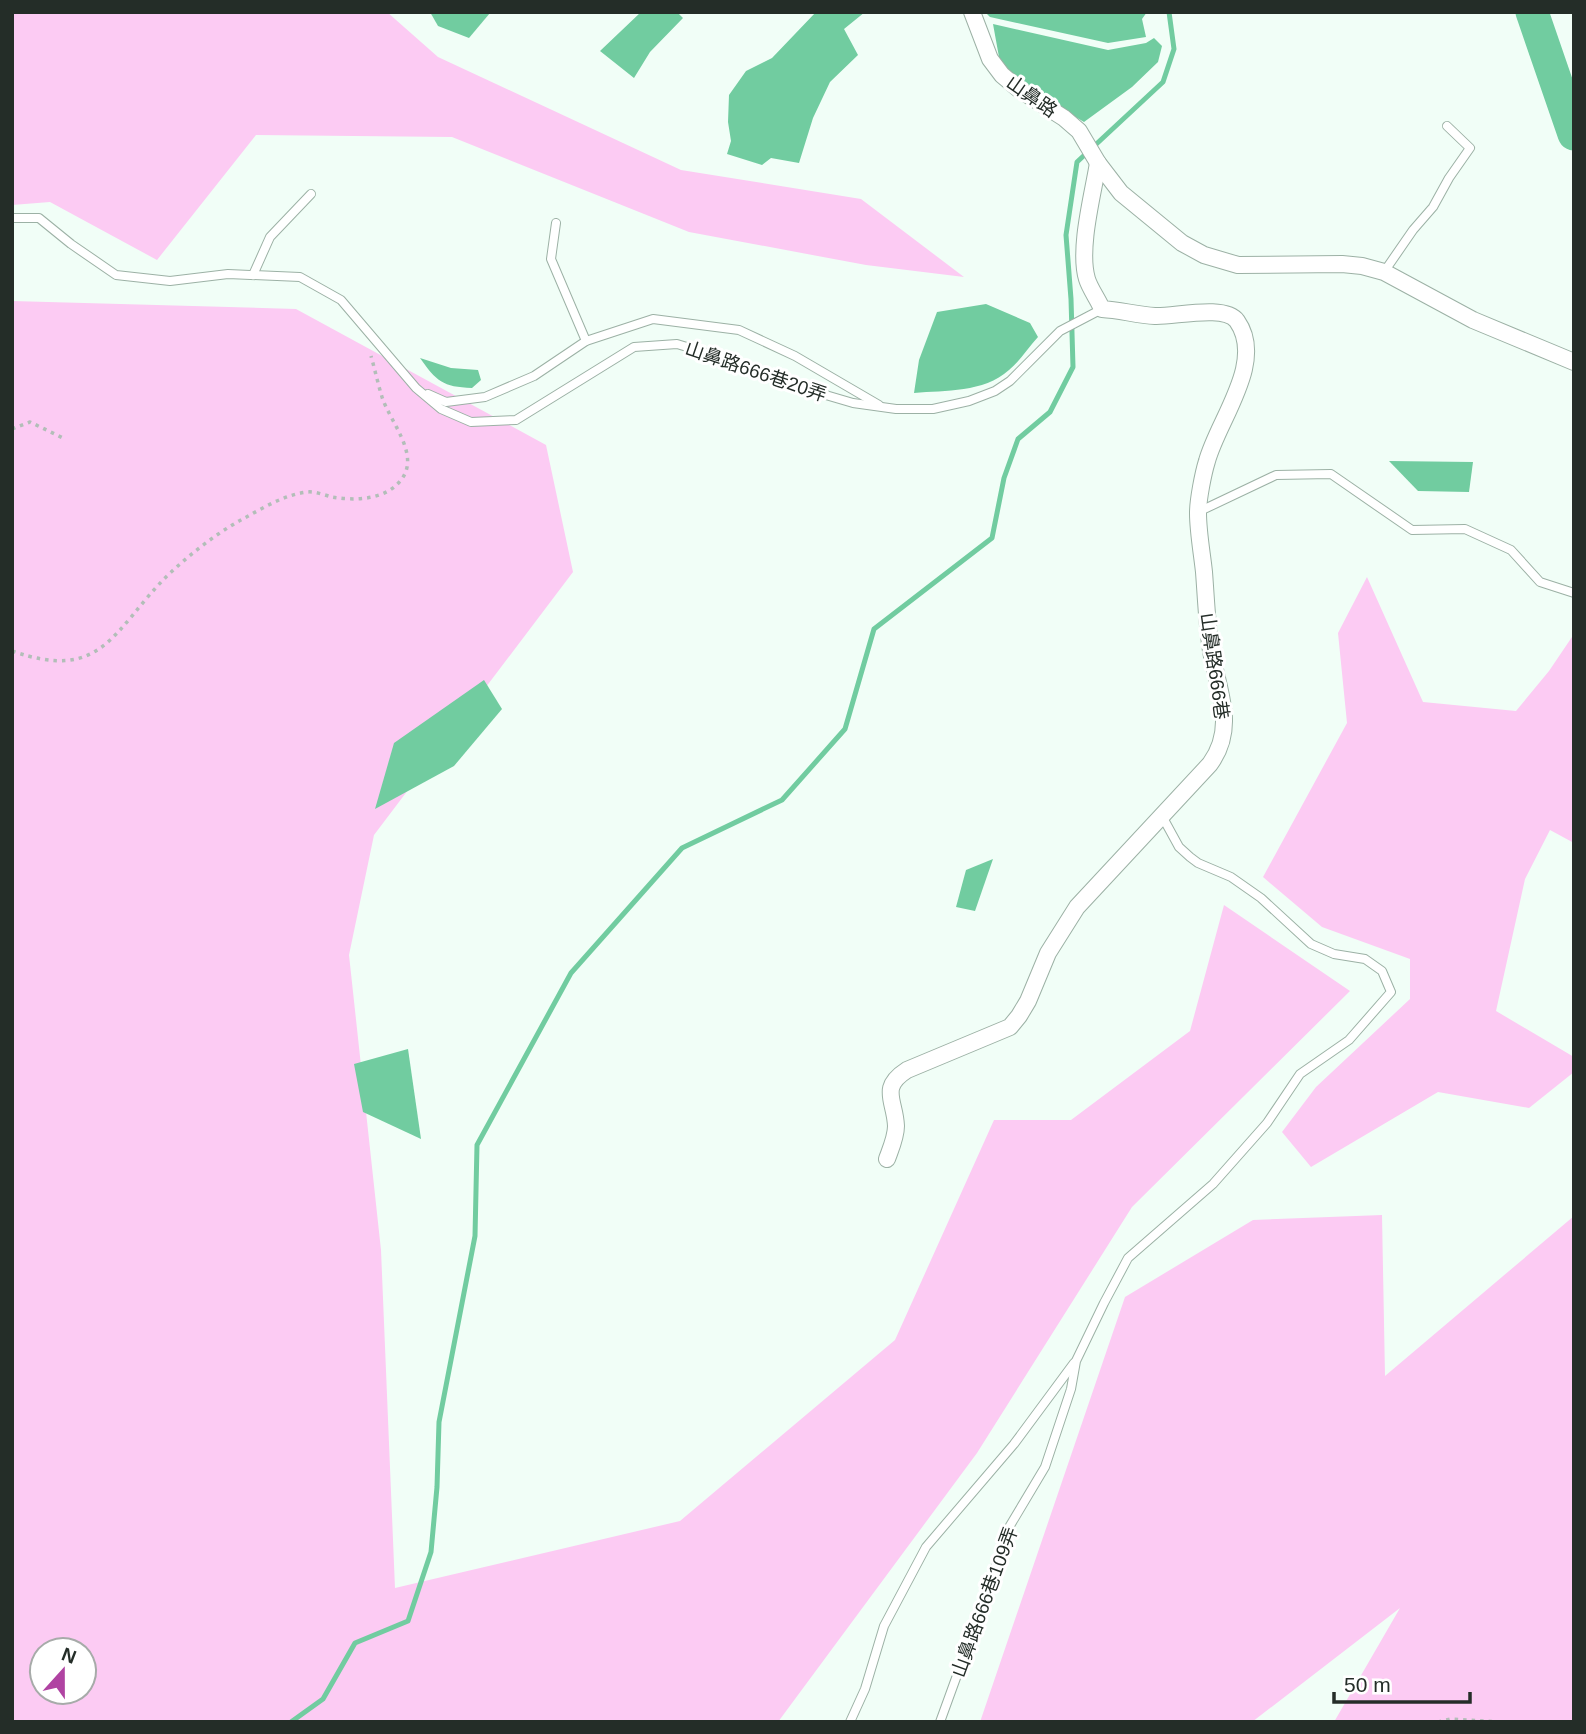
<svg xmlns="http://www.w3.org/2000/svg" width="1586" height="1734" font-family="Helvetica,'Noto Sans TC',sans-serif">
  <style>
    .green { fill: #fccbf3; fill-rule: evenodd }
    .water { fill: #71cca0 }
    .lines { fill: none; stroke-linecap: round; stroke-linejoin: round }
    .stream { stroke: #71cca0; stroke-width: 5 }
    .river { stroke: #71cca0; stroke-width: 33 }
    .service-casing { stroke: #9cb1a5; stroke-width: 10 }
    .minor-casing { stroke: #9cb1a5; stroke-width: 18 }
    .path { stroke: #b2beb8; stroke-width: 3.5; stroke-dasharray: 3.5 5; stroke-linecap: butt }
    .service { stroke: #fff; stroke-width: 8 }
    .minor { stroke: #fff; stroke-width: 16 }
    .labels { text-anchor: middle; stroke-width: 6; stroke-linejoin: round; paint-order: stroke }
    .street-label { font-size: 19px; fill: #242d28; stroke: #fff }
  </style>
  <rect width="100%" height="100%" fill="#f1fef7"/>
  <g class="green">
    <path d="M 12,12 L 387,12 L 438,57 L 681,170 L 861,199 L 964,277 L 866,265 L 689,232 L 452,137 L 256,135 L 157,260 L 50,202 L 12,205 Z"/>
    <path d="M 12,301 L 296,309 L 546,445 L 573,572 L 374,835 L 349,955 L 381,1250 L 395,1588 L 680,1521 L 895,1340 L 994,1120 L 1071,1120 L 1190,1031 L 1224,905 L 1350,991 L 1132,1207 L 977,1453 L 778,1722 L 12,1722 ZM 42,1650 L 84,1650 L 84,1692 L 42,1692 Z"/>
    <path d="M 1367,577 L 1423,702 L 1516,711 L 1549,671 L 1574,634 L 1574,843 L 1550,830 L 1525,879 L 1496,1011 L 1574,1057 L 1574,1072 L 1529,1108 L 1438,1092 L 1311,1167 L 1282,1132 L 1316,1087 L 1410,999 L 1410,959 L 1322,927 L 1263,877 L 1347,723 L 1338,633 Z"/>
    <path d="M 1382,1215 L 1385,1376 L 1574,1216 L 1574,1722 L 1334,1722 L 1400,1608 L 1252,1722 L 980,1722 L 1125,1297 L 1253,1220 Z"/>
  </g>
  <g class="water">
    <path d="M 430,12 L 489,12 L 490,13 L 469,38 L 438,26 Z"/>
    <path d="M 641,12 L 677,12 L 683,18 L 650,52 L 634,78 L 600,51 Z"/>
    <path d="M 816,12 L 865,12 L 844,29 L 858,55 L 830,82 L 813,118 L 799,163 L 771,158 L 762,165 L 727,154 L 731,141 L 728,122 L 729,95 L 746,71 L 772,58 Z"/>
    <path d="M 985,12 L 1147,12 L 1142,19 L 1146,37 L 1108,43 L 990,17 Z"/>
    <path d="M 993,24 L 1108,50 L 1146,43 L 1154,38 L 1162,46 L 1158,62 L 1132,87 L 1084,122 L 1014,80 L 999,57 Z"/>
    <path d="M 986,304 L 1030,323 L 1038,337 C 1028,348 1020,361 1009,370 C 983,393 946,390 914,393 L 919,360 L 937,312 Z"/>
    <path d="M 420,358 L 451,368 L 478,370 L 481,380 L 472,388 C 443,387 436,381 420,358 Z"/>
    <path d="M 1389,461 L 1473,462 L 1469,492 L 1418,491 Z"/>
    <path d="M 484,680 L 502,709 L 454,766 L 375,809 L 394,743 Z"/>
    <path d="M 993,859 L 975,911 L 956,907 L 966,870 Z"/>
    <path d="M 408,1049 L 421,1139 L 363,1112 L 354,1064 Z"/>
  </g>
  <g class="lines">
    <path class="stream" d="M 291,1722 L 323,1699 L 355,1643 L 408,1621 L 431,1552 L 437,1487 L 439,1422 L 475,1236 L 477,1145 L 571,973 L 682,848 L 782,800 L 845,729 L 874,629 L 992,538 L 1004,478 L 1018,439 L 1050,412 L 1073,367 L 1071,299 L 1066,235 L 1077,162 L 1163,82 L 1174,49 L 1169,12"/>
    <path class="river" d="M 1532,12 L 1574,134"/>
    <defs>
      <g id="service">
        <path d="M 12,218 L 39,218 L 71,244 L 116,275 L 170,281 L 228,274 L 300,277 L 341,300 L 416,388 L 441,409 L 471,422 L 516,420 L 634,347 L 677,344 L 740,363 L 795,386 L 853,403 L 896,409 L 933,409 L 969,401 L 995,391 L 1010,381 L 1060,331 L 1102,309"/>
        <path d="M 556,223 L 551,259 L 586,341"/>
        <path d="M 1384,272 L 1413,230 L 1433,207 L 1449,178 L 1470,148 L 1447,126"/>
        <path d="M 253,275 L 270,237 L 311,194"/>
        <path d="M 428,394 L 446,402 L 485,397 L 534,376 L 586,341 L 653,319 L 739,330 L 795,356 L 879,405"/>
        <path d="M 1198,512 L 1276,475 L 1331,474 L 1412,530 L 1465,529 L 1511,550 L 1540,582 L 1574,593"/>
        <path d="M 850,1722 L 865,1689 L 884,1626 L 926,1547 L 1014,1444 L 1074,1363"/>
        <path d="M 940,1722 L 980,1612 L 1008,1529 L 1045,1467 L 1071,1389 L 1076,1361 L 1104,1303 L 1128,1258 L 1213,1184 L 1267,1123 L 1300,1074 L 1349,1040 L 1391,992 L 1382,971 L 1365,959 L 1334,954 L 1311,944 L 1261,898 L 1231,877 L 1198,863 L 1190,857 L 1179,847 L 1162,816"/>
      </g>
      <g id="minor">
        <path d="M 972,12 L 990,59 L 1002,75 L 1020,90 L 1064,118 L 1079,131 L 1098,163 L 1121,193 L 1182,243 L 1204,255 L 1238,265 L 1342,264 L 1362,266 L 1384,272 L 1473,320 L 1574,362"/>
        <path d="M 887,1159 C 891,1148 896,1137 896,1126 C 895,1100 879,1088 907,1070 L 1010,1027 L 1019,1016 L 1028,1001 L 1048,953 L 1077,907 L 1210,764 C 1237,727 1218,691 1211,651 C 1207,625 1206,598 1204,572 C 1202,553 1198,532 1198,513 C 1198,500 1203,474 1207,461 C 1218,420 1266,362 1237,321 C 1225,304 1174,317 1155,316 C 1137,315 1120,310 1102,309 C 1098,299 1090,289 1087,279 C 1078,249 1093,194 1098,163"/>
      </g>
    </defs>
    <use href="#service" class="service-casing"/>
    <use href="#minor" class="minor-casing"/>
    <g class="path">
      <path d="M 12,429 L 30,422 L 63,438"/>
      <path d="M 12,651 C 103,683 113,630 167,576 C 189,555 213,536 239,521 C 260,510 282,495 307,492 C 315,491 324,495 332,497 C 355,501 386,500 401,480 C 421,455 390,422 382,397 C 378,384 375,370 371,356"/>
      <path d="M 1438,1722 L 1450,1719 L 1500,1722"/>
    </g>
    <use href="#service" class="service"/>
    <use href="#minor" class="minor"/>
  </g>
  <g class="labels">
    <g class="street-label">
      <text transform="translate(1032 96) rotate(35)" y="7">山鼻路</text>
      <text transform="translate(756 371) rotate(19)" y="7">山鼻路666巷20弄</text>
      <text transform="translate(1215 666) rotate(82)" y="7">山鼻路666巷</text>
      <text transform="translate(984 1602) rotate(-70)" y="7">山鼻路666巷109弄</text>
    </g>
  </g>
  <rect width="1586" height="1734" fill="none" stroke="#242d28" stroke-width="28"/>
  <g transform="translate(63 1671) rotate(21)"><circle r="33" fill="#ffffff" stroke="#a7aba9" stroke-width="2"/>
  <path d="M0-5L12 26L0 18L-12 26Z" fill="#b043a2"/>
  <text y="-10" font-size="19" font-weight="bold" text-anchor="middle" fill="#242d28">N</text>
  </g>
  <path d="M1334 1692v10h136v-10" fill="none" stroke="#242d28" stroke-width="3.5"/>
  <text x="1344" y="1692" font-size="21" fill="#242d28" stroke="#ffffff" stroke-width="5" paint-order="stroke">50 m</text>
</svg>
